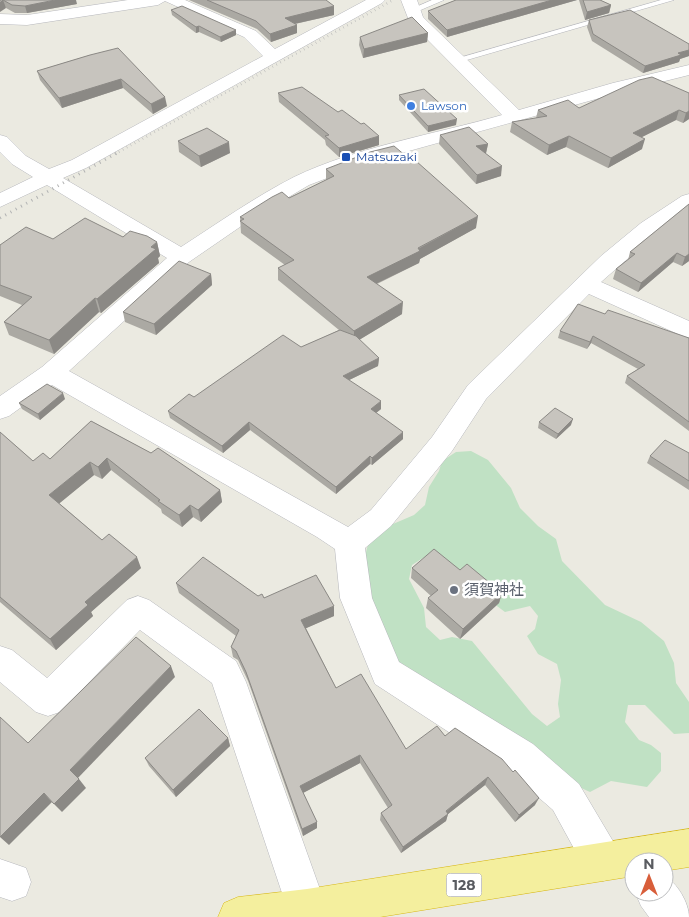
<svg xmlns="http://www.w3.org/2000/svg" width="689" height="917" font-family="Montserrat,'Noto Sans JP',sans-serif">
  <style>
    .green { fill: #c0e1c4; fill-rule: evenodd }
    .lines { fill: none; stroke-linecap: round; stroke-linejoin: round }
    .service-casing { stroke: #b7b8bd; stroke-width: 1 }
    .minor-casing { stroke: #b7b8bd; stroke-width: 1 }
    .trunk-casing { stroke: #d8b815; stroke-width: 1 }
    .service { fill: #fff; fill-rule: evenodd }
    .minor { fill: #fff; fill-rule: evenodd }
    .trunk { fill: #f4ef9e; fill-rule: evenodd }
    .rail-far1 { stroke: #b2b3b3; stroke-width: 2.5; stroke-dasharray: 0.5 4; stroke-linecap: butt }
    .rail { stroke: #b2b3b3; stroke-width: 3; stroke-dasharray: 1 5; stroke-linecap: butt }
    .wall { fill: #aba9a3 }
    .shaded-wall { fill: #8b8985 }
    .building { fill: #c7c4be; stroke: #8b8985 }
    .shop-dot { fill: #3f7fe0; stroke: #fff; stroke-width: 2 }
    .transit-dot { fill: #1a4fb4; stroke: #fff; stroke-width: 2 }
    .worship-dot { fill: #6b7280; stroke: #fff; stroke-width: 2 }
    .labels { text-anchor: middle; stroke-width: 5; stroke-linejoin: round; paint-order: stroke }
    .far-shop-label { font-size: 12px; fill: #366cbe; stroke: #fff; text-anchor: start }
    .far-transit-label { font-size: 12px; fill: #164399; stroke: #fff; text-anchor: start }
    .shield { fill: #fff; stroke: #8c8d90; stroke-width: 1 }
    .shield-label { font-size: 14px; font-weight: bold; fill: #5a5c61 }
    .worship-label { font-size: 15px; fill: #5b616d; stroke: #fff; text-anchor: start }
  </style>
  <rect width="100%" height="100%" fill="#ebeae1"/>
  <path class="green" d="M 471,451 L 488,460 L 511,488 L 520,508 L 538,526 L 556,539 L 562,561 L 605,605 L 641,622 L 664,641 L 674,663 L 676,683 L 689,702 L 689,733 L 674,734 L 645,705 L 628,705 L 625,722 L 639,740 L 651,745 L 661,753 L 661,771 L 647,787 L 611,781 L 590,792 L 557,777 L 412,677 L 387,651 L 364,600 L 363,563 L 369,541 L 383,526 L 393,524 L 414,515 L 425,505 L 429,487 L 439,471 L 442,461 L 456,452 ZM 423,558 L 447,569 L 505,612 L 530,606 L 538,616 L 535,629 L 527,636 L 538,654 L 557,664 L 561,680 L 558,704 L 560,717 L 547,726 L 532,714 L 472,641 L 452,637 L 440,640 L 426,627 L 424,608 L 409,579 L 412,565 Z"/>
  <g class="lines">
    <defs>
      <g id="service">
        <path d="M 432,0 L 444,0 L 416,12 L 409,10 Z"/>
        <path d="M 661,0 L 674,0 L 460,62 L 454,62 L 452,60 Z"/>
      </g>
      <g id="minor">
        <path d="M 128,0 L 185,0 L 256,31 L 275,49 L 366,0 L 385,0 L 382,3 L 86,168 L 63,178 L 181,247 C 218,223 255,197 294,177 C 356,147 436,134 502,115 L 416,28 L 408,18 L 401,0 L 417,0 L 423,17 L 428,22 L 519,110 L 613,83 L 689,65 L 689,75 L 625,91 L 369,162 L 309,185 L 253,218 L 189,262 L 69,371 L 348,527 L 371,510 L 432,437 L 468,385 L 601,256 L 641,223 L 682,196 L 689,194 L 689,209 L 657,233 L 601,282 L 689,321 L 689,339 L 589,294 L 486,399 L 452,451 L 391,526 L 365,548 L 372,598 L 399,662 L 533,744 L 579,784 L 617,848 L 622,862 L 617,876 L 603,881 L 589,876 L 553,810 L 507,770 L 375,684 L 340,598 L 335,549 L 317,537 L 52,385 L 9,416 L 0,419 L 0,396 L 42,367 L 167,258 L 47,185 L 0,207 L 0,193 L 33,177 L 12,164 L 0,152 L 0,135 L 7,137 L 26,156 L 49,169 L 72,160 L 263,56 L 244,37 L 165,1 L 158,5 L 27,25 L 0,24 L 0,14 L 27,15 Z"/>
        <path d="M 138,596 L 149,600 L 236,661 L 246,682 L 327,909 L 324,917 L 290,917 L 212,683 L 140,630 L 60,712 L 48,716 L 36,712 L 0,682 L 0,646 L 12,650 L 47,678 L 127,600 Z"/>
        <path d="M 0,859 L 26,868 L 31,882 L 26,896 L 12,901 L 0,897 Z"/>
        <path d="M 664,876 C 677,882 689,903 689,917 L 649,917 L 641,906 L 635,892 L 664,892 Z"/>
      </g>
      <path id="trunk" d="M 689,829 L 689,867 L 664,871 L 664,862 L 634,862 L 634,876 L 380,917 L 218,917 L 224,903 L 238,897 L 307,889 Z"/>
    </defs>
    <use href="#service" class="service-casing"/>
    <use href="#minor" class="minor-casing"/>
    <use href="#trunk" class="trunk-casing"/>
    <use href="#service" class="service"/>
    <use href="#minor" class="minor"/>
    <use href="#trunk" class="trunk"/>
    <path class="rail-far1" d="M 115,154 L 393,0"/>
    <path class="rail" d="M 0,218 L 117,153"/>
  </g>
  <g class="wall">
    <path d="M 0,0 L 77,4 L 27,13 L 15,13 L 6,8 Z"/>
    <path d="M 189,0 L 326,0 L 334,15 L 295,24 L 297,25 L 297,33 L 271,42 L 257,29 Z"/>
    <path d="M 456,0 L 577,0 L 447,37 L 428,19 L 428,11 Z"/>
    <path d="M 579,0 L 600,0 L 611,5 L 609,13 L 585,20 Z"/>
    <path d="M 171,10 L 236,30 L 236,35 L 221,42 L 199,32 L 196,33 L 172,15 Z"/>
    <path d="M 589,20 L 689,44 L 689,56 L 680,59 L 679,62 L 643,73 L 592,41 L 587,27 Z"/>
    <path d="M 428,33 L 427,42 L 363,58 L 359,45 L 360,37 Z"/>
    <path d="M 90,55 L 167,106 L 153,114 L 123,88 L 62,108 L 40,80 L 37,71 Z"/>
    <path d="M 278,93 L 379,145 L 339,157 L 326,145 L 325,140 L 279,102 Z"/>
    <path d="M 689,93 L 689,119 L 683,123 L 676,120 L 642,137 L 642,149 L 608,168 L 566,147 L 547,155 L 510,132 L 512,122 L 536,118 L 538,110 L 579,108 Z"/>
    <path d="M 399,95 L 456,125 L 428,132 L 399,100 Z"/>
    <path d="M 440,135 L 488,144 L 486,153 L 485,153 L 501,176 L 476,184 L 439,144 Z"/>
    <path d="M 178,141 L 230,153 L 201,167 L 179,152 Z"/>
    <path d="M 326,169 L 476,228 L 420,259 L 419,263 L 377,284 L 402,314 L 359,340 L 379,358 L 378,366 L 349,380 L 381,409 L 376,413 L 403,439 L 372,465 L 370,464 L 336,494 L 250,430 L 223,453 L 170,418 L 168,411 L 194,397 L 339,330 L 278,280 L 278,268 L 285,265 L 241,233 L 240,217 L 289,198 L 326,180 Z"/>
    <path d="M 689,204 L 689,261 L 682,266 L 673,262 L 638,292 L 613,279 L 616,269 L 628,260 L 630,252 Z"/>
    <path d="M 123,237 L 157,242 L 160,256 L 158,258 L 159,263 L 101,313 L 99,312 L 54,354 L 9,335 L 4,322 L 22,305 L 0,296 L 0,245 L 53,239 Z"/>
    <path d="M 211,274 L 212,285 L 156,335 L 125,322 L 123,312 Z"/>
    <path d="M 605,314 L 689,338 L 689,431 L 625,383 L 627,376 L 638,369 L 591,343 L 587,349 L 558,338 L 560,331 Z"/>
    <path d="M 65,399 L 40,420 L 22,409 L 19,403 Z"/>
    <path d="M 91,421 L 220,490 L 222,502 L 201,522 L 193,517 L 182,527 L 162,513 L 161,509 L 111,470 L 102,479 L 94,475 L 59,503 L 102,540 L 141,568 L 91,612 L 93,616 L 56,650 L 0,602 L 0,432 L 33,461 L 50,459 Z"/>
    <path d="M 539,422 L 571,425 L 556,439 L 538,428 Z"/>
    <path d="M 689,453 L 689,490 L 647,463 L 650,456 Z"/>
    <path d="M 412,568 L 460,570 L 502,593 L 499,603 L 460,639 L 426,608 L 428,598 L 431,596 L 411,578 Z"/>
    <path d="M 176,583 L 258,596 L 334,616 L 306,628 L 336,688 L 406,749 L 445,736 L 535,805 L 515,822 L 485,785 L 448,814 L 446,821 L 401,853 L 380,820 L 381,813 L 388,808 L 360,763 L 303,793 L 317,822 L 317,828 L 303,836 L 248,681 L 238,660 L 233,657 L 231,647 L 236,636 L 179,593 Z"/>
    <path d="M 228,738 L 230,746 L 176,797 L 149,766 L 145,758 Z"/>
  </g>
  <g class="shaded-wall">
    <path d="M 3,0 L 6,8 L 0,12 L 0,3 Z"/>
    <path d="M 55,0 L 76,0 L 77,4 L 27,13 L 25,6 Z"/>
    <path d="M 552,0 L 577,0 L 447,37 L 447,30 Z"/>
    <path d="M 611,5 L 609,13 L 585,20 L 587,12 Z"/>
    <path d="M 334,6 L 334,15 L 285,26 L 285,18 Z"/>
    <path d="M 297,25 L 297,33 L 271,42 L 270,34 Z"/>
    <path d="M 199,26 L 199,32 L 196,33 L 196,27 Z"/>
    <path d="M 236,30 L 236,35 L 221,42 L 220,37 Z"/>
    <path d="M 428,33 L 427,42 L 363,58 L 364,49 Z"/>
    <path d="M 689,50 L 689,56 L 680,59 L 679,62 L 643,73 L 645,66 L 678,53 Z"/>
    <path d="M 121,79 L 123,88 L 62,108 L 59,98 Z"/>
    <path d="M 165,97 L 167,106 L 153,114 L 151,104 Z"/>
    <path d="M 679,110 L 676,120 L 630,143 L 633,133 Z"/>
    <path d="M 689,111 L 689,119 L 683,123 L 686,113 Z"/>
    <path d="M 457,119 L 456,125 L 428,132 L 428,126 Z"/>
    <path d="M 379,136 L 379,145 L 339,157 L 339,148 Z"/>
    <path d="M 569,136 L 566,147 L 547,155 L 549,145 Z"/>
    <path d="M 645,139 L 642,149 L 608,168 L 611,158 Z"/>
    <path d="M 229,142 L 230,153 L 201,167 L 199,156 Z"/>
    <path d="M 488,144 L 486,153 L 474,155 L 476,146 Z"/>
    <path d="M 502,166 L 501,176 L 476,184 L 477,175 Z"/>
    <path d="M 478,216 L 476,228 L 420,259 L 419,263 L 367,288 L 367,277 Z"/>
    <path d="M 157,242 L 160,256 L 158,258 L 159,263 L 101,313 L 97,299 Z"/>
    <path d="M 677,253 L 673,262 L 638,292 L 641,283 Z"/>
    <path d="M 689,254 L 689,261 L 682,266 L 685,257 Z"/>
    <path d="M 211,274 L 212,285 L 156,335 L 154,324 Z"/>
    <path d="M 95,298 L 99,312 L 54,354 L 49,340 Z"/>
    <path d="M 403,302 L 402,314 L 354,343 L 354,331 Z"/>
    <path d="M 593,336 L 591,343 L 587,349 L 590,342 Z"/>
    <path d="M 379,358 L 378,366 L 343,383 L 343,376 Z"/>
    <path d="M 63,393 L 65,399 L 40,420 L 38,414 Z"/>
    <path d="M 381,401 L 381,409 L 371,417 L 371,409 Z"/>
    <path d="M 573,419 L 571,425 L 556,439 L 558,434 Z"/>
    <path d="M 249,422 L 250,430 L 223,453 L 222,446 Z"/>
    <path d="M 403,432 L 403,439 L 372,465 L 372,458 Z"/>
    <path d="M 370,456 L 370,464 L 336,494 L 336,487 Z"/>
    <path d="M 107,458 L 111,470 L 102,479 L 98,467 Z"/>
    <path d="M 90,462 L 94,475 L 55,507 L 49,495 Z"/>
    <path d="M 220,490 L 222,502 L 201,522 L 198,510 Z"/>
    <path d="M 190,505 L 193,517 L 182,527 L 179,515 Z"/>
    <path d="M 137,557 L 141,568 L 91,612 L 93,616 L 56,650 L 50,639 L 85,602 Z"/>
    <path d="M 502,593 L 499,603 L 460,639 L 463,629 Z"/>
    <path d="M 334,606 L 334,616 L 302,630 L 301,620 Z"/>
    <path d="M 171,666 L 175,677 L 77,779 L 70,770 Z"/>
    <path d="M 228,738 L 230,746 L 176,797 L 173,790 Z"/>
    <path d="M 360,755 L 360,763 L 301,794 L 300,786 Z"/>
    <path d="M 488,777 L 485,785 L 448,814 L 446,821 L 401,853 L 403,847 Z"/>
    <path d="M 79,779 L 86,788 L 62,812 L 54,804 Z"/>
    <path d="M 44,793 L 52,802 L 9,845 L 0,837 Z"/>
    <path d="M 539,798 L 535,805 L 515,822 L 519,815 Z"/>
    <path d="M 317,822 L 317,828 L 303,836 L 302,829 Z"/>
  </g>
  <g class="building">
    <path d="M 0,0 L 55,0 L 25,6 L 12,5 L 3,0 L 0,3 Z"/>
    <path d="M 207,0 L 326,0 L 334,6 L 285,18 L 297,25 L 270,34 L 256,21 Z"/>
    <path d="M 456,0 L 552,0 L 447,30 L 428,11 Z"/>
    <path d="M 583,0 L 600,0 L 611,5 L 587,12 Z"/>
    <path d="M 182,6 L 236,30 L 220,37 L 199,26 L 196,27 L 171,10 Z"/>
    <path d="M 630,10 L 689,44 L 689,50 L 678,53 L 681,55 L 645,66 L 593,34 L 589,20 Z"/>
    <path d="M 412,17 L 428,33 L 364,49 L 360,37 Z"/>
    <path d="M 118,48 L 165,97 L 151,104 L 121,79 L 59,98 L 37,71 L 90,55 Z"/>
    <path d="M 652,77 L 689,93 L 689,111 L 686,113 L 679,110 L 633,133 L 645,139 L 611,158 L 569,136 L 549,145 L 512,122 L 547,116 L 538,110 L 568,100 L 579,108 L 639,80 Z"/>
    <path d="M 302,87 L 338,112 L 342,110 L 361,124 L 364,123 L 379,136 L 339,148 L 325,136 L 329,135 L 278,93 Z"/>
    <path d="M 424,89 L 457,119 L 428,126 L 399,95 Z"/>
    <path d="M 469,127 L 488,144 L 476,146 L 502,166 L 477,175 L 440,135 Z"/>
    <path d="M 207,128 L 229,142 L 199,156 L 178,141 Z"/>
    <path d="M 394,146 L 413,162 L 416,161 L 478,216 L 418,248 L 420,251 L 367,277 L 403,302 L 354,331 L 278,268 L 294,260 L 240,221 L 244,219 L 240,217 L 272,197 L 282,192 L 289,198 L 334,176 L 326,169 L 370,152 Z"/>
    <path d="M 689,204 L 689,254 L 685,257 L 677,253 L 641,283 L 616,269 L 635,254 L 630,252 Z"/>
    <path d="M 85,218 L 123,237 L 130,231 L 147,236 L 157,242 L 151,247 L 156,249 L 97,299 L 95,298 L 49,340 L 4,322 L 32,297 L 0,285 L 0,245 L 26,227 L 53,239 Z"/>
    <path d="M 179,261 L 211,274 L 154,324 L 123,312 Z"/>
    <path d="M 578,304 L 605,314 L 608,310 L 689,338 L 689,422 L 627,376 L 645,365 L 593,336 L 590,342 L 560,331 Z"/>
    <path d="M 340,330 L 356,336 L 379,358 L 343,376 L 381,401 L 371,409 L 403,432 L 372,458 L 370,456 L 336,487 L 249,422 L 222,446 L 168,411 L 189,394 L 194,397 L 283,335 L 301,347 Z"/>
    <path d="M 47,384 L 63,393 L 38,414 L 19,403 Z"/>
    <path d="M 555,408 L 573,419 L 558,434 L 539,422 Z"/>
    <path d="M 91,421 L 151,453 L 158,448 L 220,490 L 198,510 L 190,505 L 179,515 L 158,501 L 160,500 L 107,458 L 98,467 L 90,462 L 49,495 L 102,540 L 109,534 L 137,557 L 85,602 L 88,605 L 50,639 L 0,597 L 0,432 L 33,461 L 43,453 L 50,459 Z"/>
    <path d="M 665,440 L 689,453 L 689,481 L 650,456 Z"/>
    <path d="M 434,549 L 460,570 L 467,564 L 502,593 L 463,629 L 428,598 L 438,590 L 412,568 Z"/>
    <path d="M 203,557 L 258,596 L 262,594 L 264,598 L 316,575 L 334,606 L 301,620 L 336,688 L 361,674 L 406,749 L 437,726 L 445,736 L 455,728 L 502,759 L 513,772 L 515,770 L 539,798 L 519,815 L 488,777 L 446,811 L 448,814 L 403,847 L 381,813 L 392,805 L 360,755 L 300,786 L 317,822 L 302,829 L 246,672 L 236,651 L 231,647 L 239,630 L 176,583 Z"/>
    <path d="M 136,637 L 171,666 L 70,770 L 79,779 L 54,804 L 44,793 L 0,837 L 0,717 L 28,743 Z"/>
    <path d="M 199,709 L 228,738 L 173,790 L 145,758 Z"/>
  </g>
  <circle class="shop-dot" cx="411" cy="106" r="5"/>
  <rect class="transit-dot" x="341" y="152" width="10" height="10" rx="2.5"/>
  <circle class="worship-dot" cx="454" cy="590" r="5"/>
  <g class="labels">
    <g class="far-shop-label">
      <text x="421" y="110">Lawson</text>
    </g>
    <g class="far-transit-label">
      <text x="356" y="161">Matsuzaki</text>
    </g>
    <rect class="shield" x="446.5" y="873.5" width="35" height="23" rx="4"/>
    <g class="shield-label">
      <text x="464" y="890">128</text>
    </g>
    <g class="worship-label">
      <text x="464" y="595">須賀神社</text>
    </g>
  </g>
  <g transform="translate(649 877)"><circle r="24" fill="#ffffff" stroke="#bdbec0"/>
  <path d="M0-4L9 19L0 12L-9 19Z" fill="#d85e3a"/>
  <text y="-8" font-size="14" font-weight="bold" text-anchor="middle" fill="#5a5c61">N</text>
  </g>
</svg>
